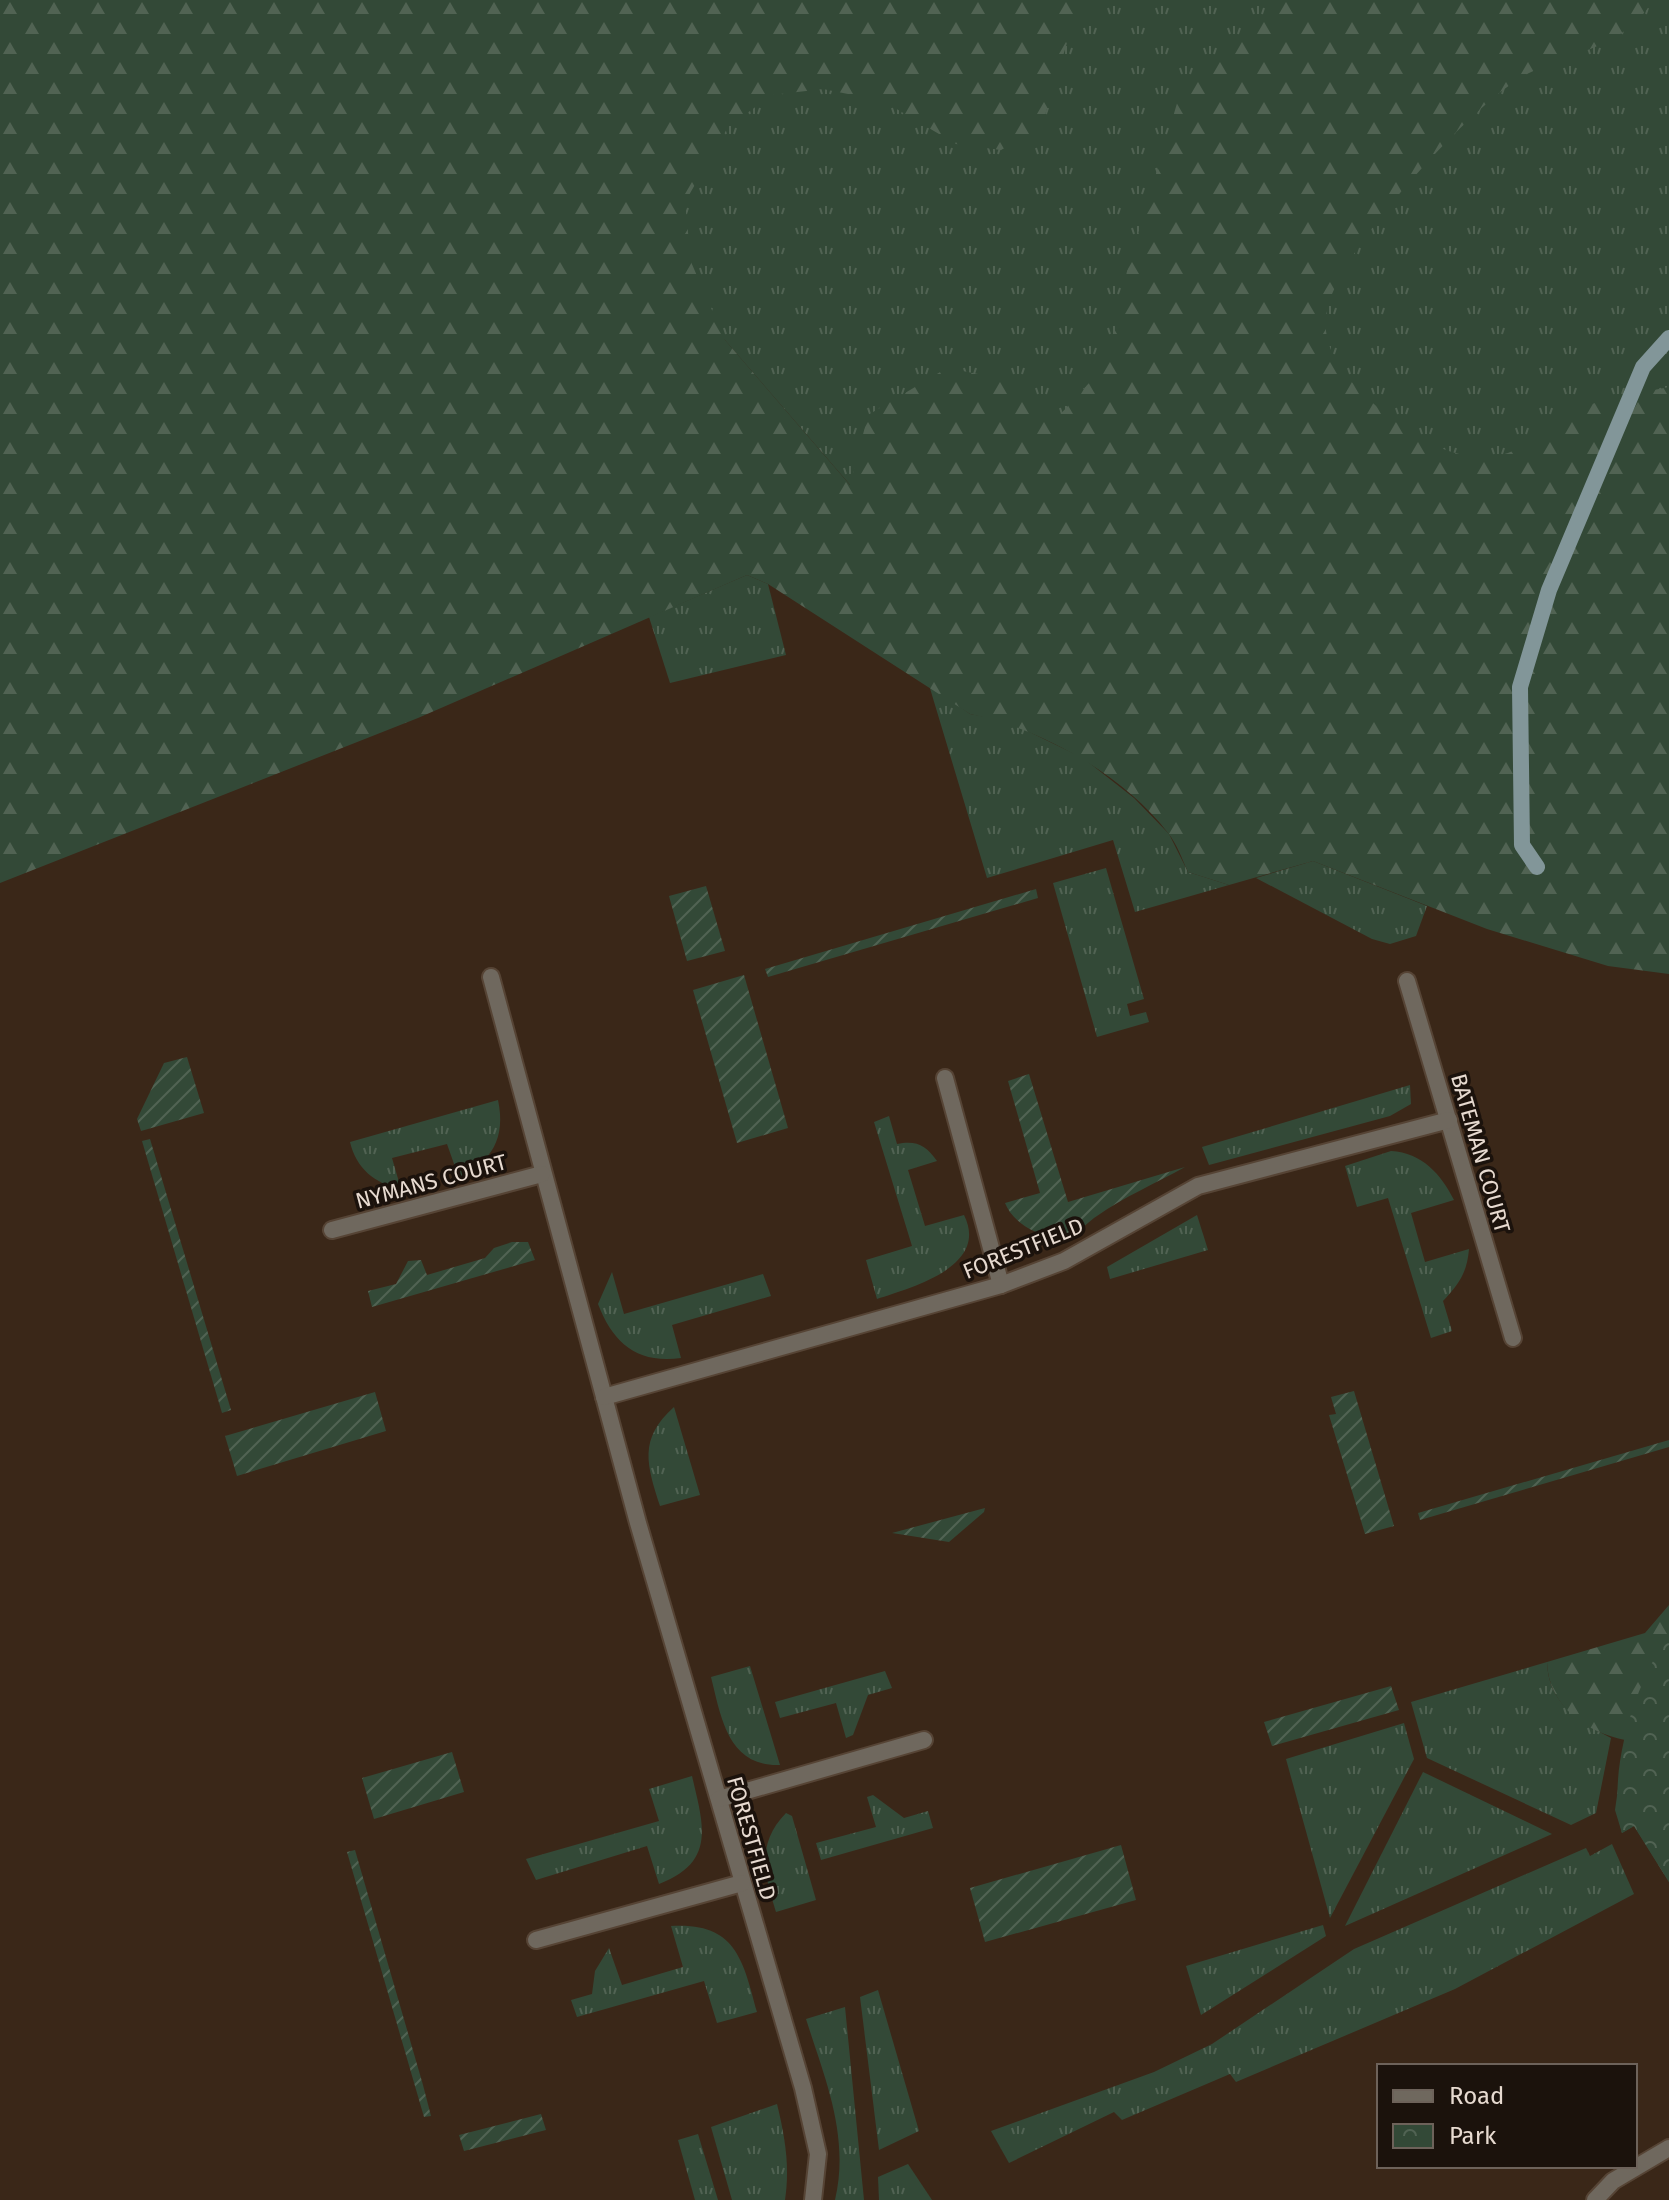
<svg xmlns="http://www.w3.org/2000/svg" width="1669" height="2200" font-family="'Fira Sans',sans-serif">
  <style>
    .grass { fill: url(#grass-tufts) }
    .forest { fill: url(#forest-firs) }
    .park { fill: url(#park-crowns) }
    .garden { fill: url(#garden-furrows) }
    .lines { fill: none; stroke-linecap: round; stroke-linejoin: round }
    .stream { stroke: #829699; stroke-width: 16 }
    .minor-casing { stroke: #564435; stroke-width: 20 }
    .minor { stroke: #6f685e; stroke-width: 16 }
    .labels { text-anchor: middle; stroke-width: 7; stroke-linejoin: round; paint-order: stroke }
    .street-label { font-size: 22px; fill: #e7dad0; stroke: #1b120c }
  </style>
  <defs>
    <pattern id="grass-tufts" width="24" height="20" patternUnits="userSpaceOnUse" patternTransform="scale(2)"><rect width="24" height="20" fill="#334937"/><path d="M3 7l-1-3M5 7V3M7 7l1-3M15 17l-1-3M17 17v-4M19 17l1-3" fill="none" stroke="#516353"/></pattern>
    <pattern id="forest-firs" width="22" height="20" patternUnits="userSpaceOnUse" patternTransform="scale(2)"><rect width="22" height="20" fill="#334937"/><path d="M5 1l3.5 6h-7zM16 11l3.5 6h-7z" fill="#516353"/></pattern>
    <pattern id="park-crowns" width="20" height="18" patternUnits="userSpaceOnUse" patternTransform="scale(2)"><rect width="20" height="18" fill="#334937"/><path d="M2 6a3 3 0 1 1 6 0M12 15a3 3 0 1 1 6 0" fill="none" stroke="#516353"/></pattern>
    <pattern id="garden-furrows" width="10" height="10" patternUnits="userSpaceOnUse" patternTransform="scale(2)"><rect width="10" height="10" fill="#334937"/><path d="M-1 1l2-2M0 10L10 0M9 11l2-2" fill="none" stroke="#516353"/></pattern>
  </defs>
  <rect width="100%" height="100%" fill="#3a2718"/>
  <g class="grass">
    <path d="M 431,0 L 1669,0 L 1669,954 L 851,486 Z"/>
    <path d="M 747,575 L 768,584 L 786,655 L 670,683 L 649,617 Z"/>
    <path d="M 929,685 L 970,714 L 1007,721 L 1083,758 L 1134,798 L 1169,834 L 1188,872 L 1229,885 L 1135,912 L 1113,840 L 987,878 Z"/>
    <path d="M 1313,861 L 1427,906 L 1416,936 L 1390,944 L 1372,939 L 1256,878 Z"/>
    <path d="M 1106,868 L 1144,999 L 1127,1004 L 1130,1016 L 1146,1012 L 1149,1022 L 1097,1037 L 1053,883 Z"/>
    <path d="M 1410,1085 L 1411,1104 L 1390,1116 L 1209,1165 L 1202,1147 Z"/>
    <path d="M 498,1100 C 506,1138 492,1161 459,1178 L 447,1144 L 392,1158 L 401,1189 C 375,1184 356,1168 350,1142 Z"/>
    <path d="M 889,1116 L 897,1144 C 916,1140 926,1145 937,1161 L 908,1170 L 925,1226 L 964,1215 C 990,1267 910,1288 877,1299 L 866,1260 L 912,1246 L 874,1122 Z"/>
    <path d="M 1391,1151 C 1422,1153 1441,1174 1454,1200 L 1411,1213 L 1425,1262 L 1469,1249 C 1467,1273 1459,1284 1443,1301 L 1452,1331 L 1431,1338 L 1388,1198 L 1357,1207 L 1345,1166 Z"/>
    <path d="M 1197,1215 L 1208,1250 L 1110,1279 L 1107,1267 Z"/>
    <path d="M 612,1272 L 624,1314 L 763,1274 L 771,1296 L 672,1325 L 681,1358 C 637,1364 613,1343 598,1304 Z"/>
    <path d="M 674,1407 L 700,1495 L 660,1506 C 647,1465 638,1439 674,1407 Z"/>
    <path d="M 1547,1662 C 1548,1703 1578,1721 1611,1738 L 1596,1813 L 1571,1825 L 1427,1758 L 1411,1702 Z"/>
    <path d="M 750,1666 L 780,1765 C 728,1767 721,1717 711,1677 Z"/>
    <path d="M 885,1671 L 892,1688 L 868,1695 L 853,1735 L 846,1738 L 836,1703 L 780,1718 L 775,1702 Z"/>
    <path d="M 1404,1723 L 1414,1759 L 1330,1918 L 1286,1759 Z"/>
    <path d="M 1423,1772 L 1552,1834 L 1345,1926 Z"/>
    <path d="M 692,1776 C 703,1824 717,1862 659,1884 L 647,1846 L 536,1880 L 526,1859 L 659,1821 L 649,1789 Z"/>
    <path d="M 873,1795 L 904,1818 L 928,1811 L 933,1828 L 821,1860 L 816,1843 L 876,1827 L 867,1797 Z"/>
    <path d="M 786,1813 L 792,1816 L 816,1900 L 776,1912 C 764,1874 756,1844 786,1813 Z"/>
    <path d="M 1612,1844 L 1634,1894 L 1455,1989 L 1236,2082 L 1230,2074 L 1122,2120 L 1114,2112 L 1009,2163 L 991,2131 L 1154,2072 L 1212,2044 L 1354,1949 L 1586,1848 L 1590,1856 Z"/>
    <path d="M 1323,1925 L 1326,1936 L 1201,2015 L 1186,1966 Z"/>
    <path d="M 671,1926 C 736,1922 743,1960 757,2012 L 717,2023 L 704,1981 L 577,2017 L 571,2000 L 592,1994 L 595,1971 L 609,1948 L 622,1985 L 683,1967 Z"/>
    <path d="M 878,1990 L 919,2131 L 879,2150 L 860,1997 Z"/>
    <path d="M 845,2007 L 864,2200 L 835,2200 C 850,2136 825,2079 806,2019 Z"/>
    <path d="M 777,2104 C 785,2137 790,2166 785,2200 L 732,2200 L 711,2127 Z"/>
    <path d="M 698,2134 L 718,2200 L 695,2200 L 678,2140 Z"/>
    <path d="M 908,2164 L 932,2200 L 879,2200 L 878,2177 Z"/>
  </g>
  <g class="forest">
    <path d="M 0,0 L 1086,0 L 1070,33 L 1041,128 L 1001,150 L 956,144 L 883,101 L 823,89 L 772,95 L 728,127 L 685,202 L 691,262 L 725,340 L 850,485 L 868,415 L 947,368 L 1009,380 L 1056,419 L 1100,371 L 1114,336 L 1127,271 L 1181,90 L 1235,39 L 1287,0 L 1653,0 C 1620,56 1557,50 1510,85 C 1461,119 1333,256 1326,315 C 1323,337 1333,360 1347,376 C 1381,417 1453,473 1508,453 C 1535,443 1554,418 1580,408 C 1609,397 1639,393 1669,387 L 1669,974 L 1608,966 L 1487,929 L 1313,861 L 1229,885 L 1188,872 C 1182,859 1177,844 1168,833 C 1124,775 1040,728 970,714 L 768,584 L 747,575 L 418,718 L 0,883 Z"/>
    <path d="M 1669,1605 L 1669,1882 L 1634,1826 L 1622,1833 L 1615,1810 L 1625,1740 C 1585,1732 1548,1705 1547,1662 L 1645,1633 Z"/>
  </g>
  <path class="park" d="M 1669,1636 L 1669,1882 L 1634,1826 L 1622,1833 C 1606,1777 1634,1682 1669,1636 Z"/>
  <g class="garden">
    <path d="M 706,886 L 725,951 L 687,961 L 669,896 Z"/>
    <path d="M 1036,889 L 1038,898 L 768,977 L 765,969 Z"/>
    <path d="M 744,975 L 788,1128 L 737,1143 L 693,990 Z"/>
    <path d="M 187,1057 L 204,1113 L 141,1131 L 137,1119 L 164,1063 Z"/>
    <path d="M 1029,1074 L 1068,1202 L 1185,1167 C 1156,1183 1124,1197 1097,1216 C 1089,1221 1081,1231 1072,1234 C 1048,1243 1014,1226 1005,1203 L 1040,1193 L 1008,1081 Z"/>
    <path d="M 150,1139 L 231,1410 L 222,1413 L 142,1141 Z"/>
    <path d="M 512,1242 L 528,1242 L 535,1260 L 372,1307 L 368,1291 L 396,1284 L 408,1261 L 421,1260 L 427,1275 L 485,1258 L 494,1248 Z"/>
    <path d="M 1354,1391 L 1394,1526 L 1365,1534 L 1329,1415 L 1336,1414 L 1331,1397 Z"/>
    <path d="M 375,1392 L 386,1431 L 237,1476 L 225,1436 Z"/>
    <path d="M 1669,1440 L 1669,1447 L 1420,1520 L 1418,1513 Z"/>
    <path d="M 985,1508 L 984,1512 L 949,1542 L 892,1533 Z"/>
    <path d="M 1391,1686 L 1399,1710 L 1272,1746 L 1264,1722 Z"/>
    <path d="M 452,1752 L 464,1792 L 374,1819 L 362,1778 Z"/>
    <path d="M 1121,1845 L 1136,1900 L 985,1942 L 970,1888 Z"/>
    <path d="M 355,1850 L 423,2085 L 431,2116 L 424,2117 L 347,1852 Z"/>
    <path d="M 541,2114 L 546,2130 L 464,2151 L 459,2135 Z"/>
  </g>
  <g class="lines">
    <path class="stream" d="M 1537,867 L 1522,845 L 1520,687 L 1549,590 L 1643,367 L 1669,338"/>
    <defs>
      <g id="minor">
        <path d="M 491,977 L 638,1523 L 803,2088 L 818,2154 L 813,2200"/>
        <path d="M 1407,981 L 1513,1338"/>
        <path d="M 945,1078 L 1001,1285"/>
        <path d="M 332,1230 L 542,1174"/>
        <path d="M 604,1397 L 1001,1285 L 1064,1261 L 1198,1186 L 1449,1120"/>
        <path d="M 719,1799 L 924,1740"/>
        <path d="M 536,1940 L 742,1883"/>
        <path d="M 1595,2200 L 1613,2181 L 1669,2148"/>
      </g>
    </defs>
    <use href="#minor" class="minor-casing"/>
    <use href="#minor" class="minor"/>
  </g>
  <g class="labels">
    <g class="street-label">
      <text transform="translate(1481 1153) rotate(74)" y="8">BATEMAN COURT</text>
      <text transform="translate(431 1181) rotate(-15)" y="8">NYMANS COURT</text>
      <text transform="translate(1023 1248) rotate(-22)" y="8">FORESTFIELD</text>
      <text transform="translate(752 1838) rotate(74)" y="8">FORESTFIELD</text>
    </g>
  </g>
  <rect x="1377" y="2064" width="260" height="104" fill="#1b120c" stroke="#6d625a" stroke-width="2"/>
  <rect x="1393" y="2090" width="40" height="12" fill="#6f685e" stroke="#6d625a" stroke-width="2"/>
  <text x="1449" y="2104" font-size="24" fill="#e7dad0">Road</text>
  <rect x="1393" y="2124" width="40" height="24" fill="url(#park-crowns)" stroke="#6d625a" stroke-width="2"/>
  <text x="1449" y="2144" font-size="24" fill="#e7dad0">Park</text>
</svg>
